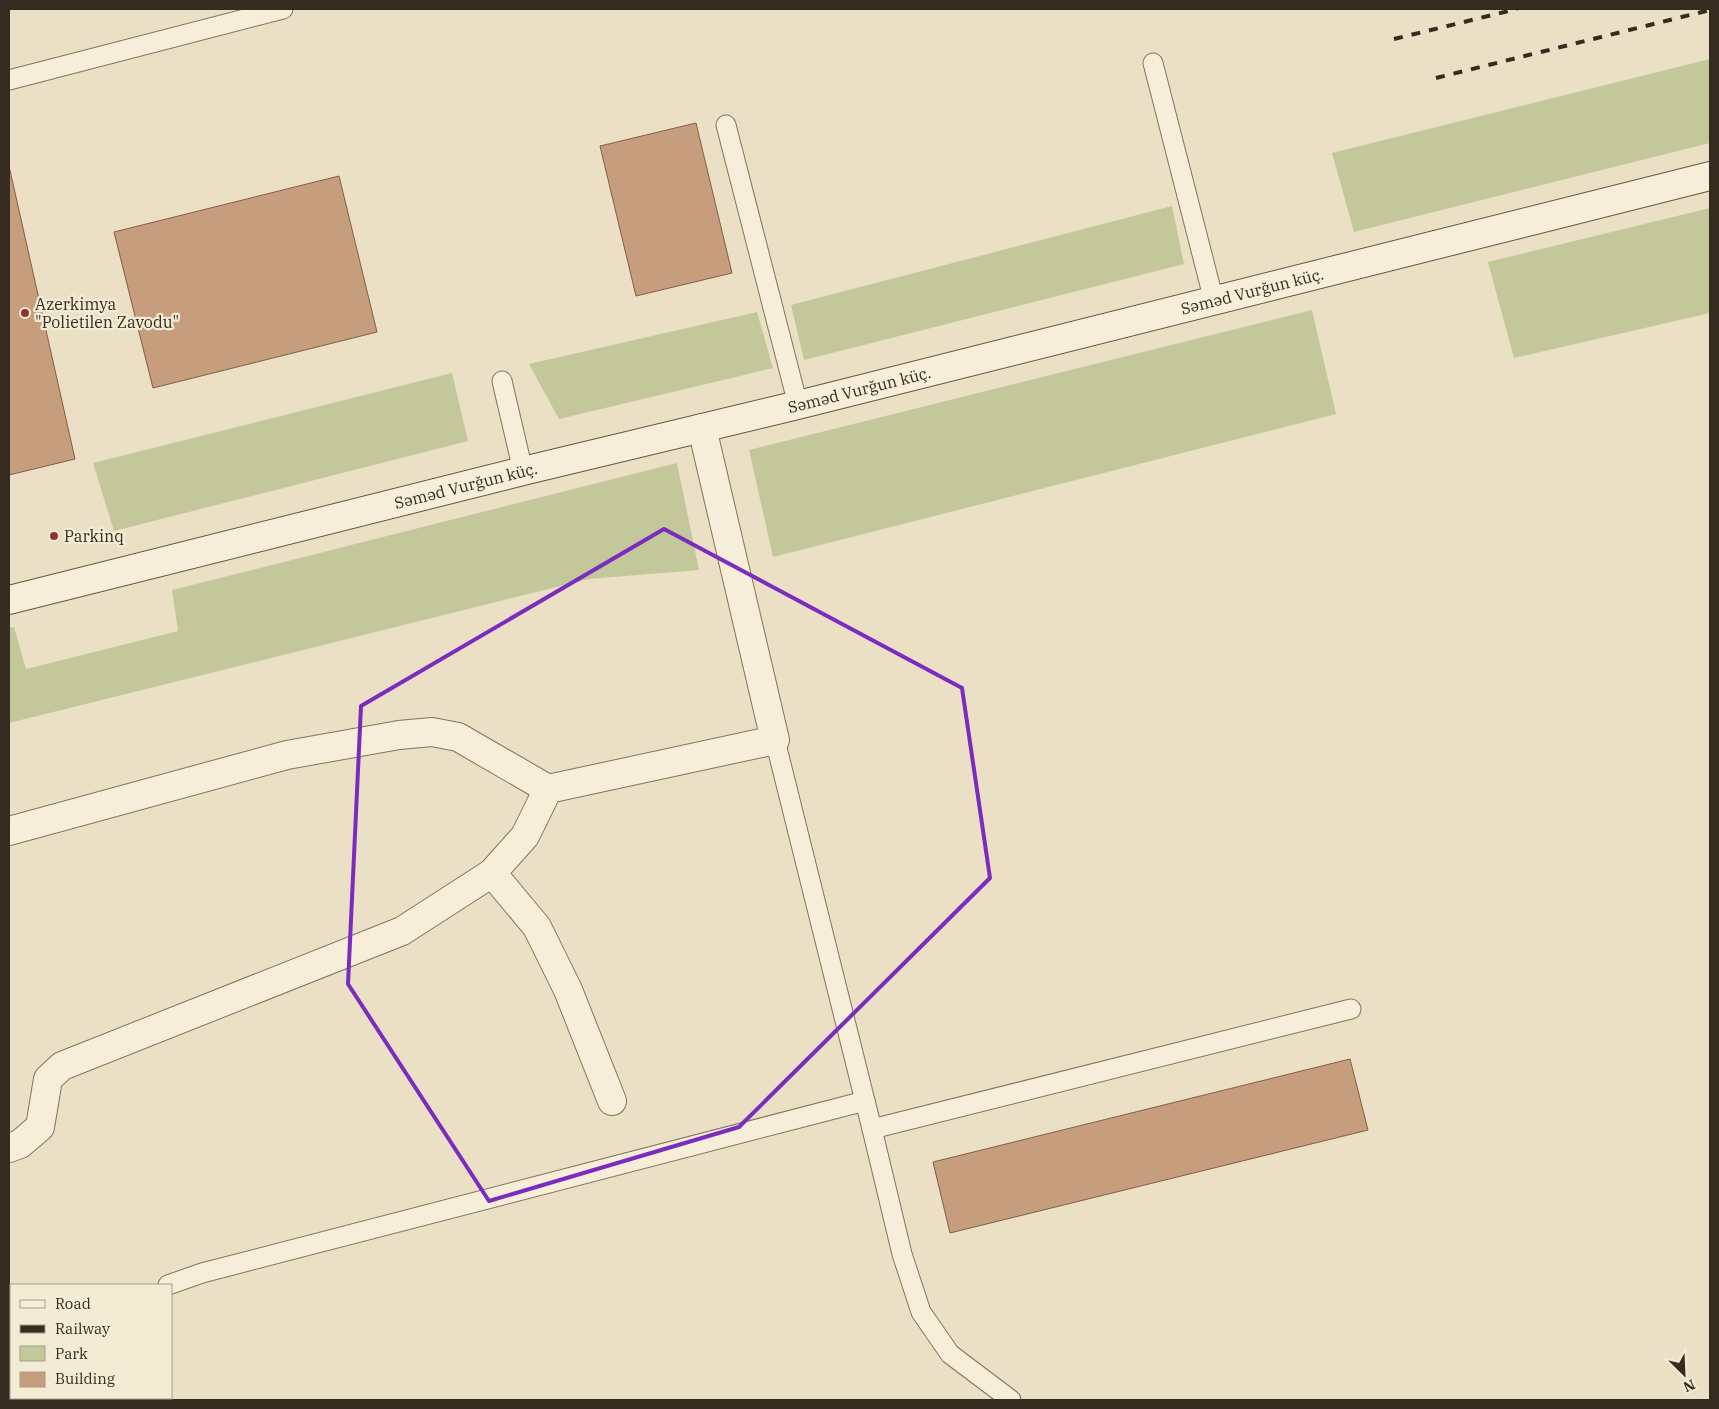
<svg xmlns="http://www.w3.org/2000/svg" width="1719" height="1409" font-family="'IBM Plex Serif',serif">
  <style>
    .green { fill: #c2c89a }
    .building { fill: #c69e7e; stroke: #825e44 }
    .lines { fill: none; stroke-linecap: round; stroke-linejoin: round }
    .lane-casing { stroke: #84735d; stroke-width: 21 }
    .street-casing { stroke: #84735d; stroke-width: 30 }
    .secondary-casing { stroke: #665440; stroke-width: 30 }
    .lane { stroke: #f6eed8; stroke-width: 19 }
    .street { stroke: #f6eed8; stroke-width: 28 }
    .secondary { stroke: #f6eed8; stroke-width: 28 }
    .rail { stroke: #362b1f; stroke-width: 4; stroke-dasharray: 9 9; stroke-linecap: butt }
    .marked { fill: none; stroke: #7b2cbf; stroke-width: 4; stroke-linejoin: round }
    .poi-dot { fill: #8f3331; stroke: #f3ebd4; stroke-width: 2 }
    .labels { text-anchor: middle; stroke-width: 4.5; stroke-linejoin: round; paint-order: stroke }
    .street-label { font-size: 16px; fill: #362b1f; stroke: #f3ebd4 }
    .poi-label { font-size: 16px; fill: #362b1f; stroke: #f3ebd4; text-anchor: start }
  </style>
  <rect width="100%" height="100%" fill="#ebe0c5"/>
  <g class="green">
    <path d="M 1710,59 L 1710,143 L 1354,232 L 1332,153 Z"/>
    <path d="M 1172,206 L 1184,264 L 804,360 L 791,305 Z"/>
    <path d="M 1710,208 L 1710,313 L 1514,358 L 1488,262 Z"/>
    <path d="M 1312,310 L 1336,414 L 773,557 L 749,450 Z"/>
    <path d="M 757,312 L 773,368 L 559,419 L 529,364 Z"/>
    <path d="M 452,373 L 468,441 L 114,531 L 93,463 Z"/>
    <path d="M 677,463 L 699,570 L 589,579 L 9,723 L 9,628 L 14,627 L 26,669 L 178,631 L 172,590 Z"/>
  </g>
  <g class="building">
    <path d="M 696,123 L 732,273 L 636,296 L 600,146 Z"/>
    <path d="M 9,166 L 75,459 L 9,475 Z"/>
    <path d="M 339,176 L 377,332 L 153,388 L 114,232 Z"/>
    <path d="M 1350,1059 L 1368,1130 L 950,1233 L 933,1162 Z"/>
  </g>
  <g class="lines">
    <defs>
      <g id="lane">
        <path d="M 1153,63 L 1214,301"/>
        <path d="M 9,80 L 283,9"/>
        <path d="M 726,125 L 798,405"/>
        <path d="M 502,381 L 523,471"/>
        <path d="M 775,740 L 872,1129 L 1351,1009"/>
        <path d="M 872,1129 L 902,1254 L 921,1312 L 950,1354 L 1011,1400"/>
        <path d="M 168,1285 L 202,1273 L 865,1101"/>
        <path d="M 9,1376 L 11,1375"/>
      </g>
      <g id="street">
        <path d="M 9,831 L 287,755 L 399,735 L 432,732 L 458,737 L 548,789"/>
        <path d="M 492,873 L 537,927 L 568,990 L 612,1101"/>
        <path d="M 9,1148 L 20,1144 L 40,1127 L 48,1079 L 62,1066 L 402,931 L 492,873 L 525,836 L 548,789 L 775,740 L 702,428"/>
      </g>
      <g id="secondary">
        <path id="s1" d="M 9,600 L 523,471 L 798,405 L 1710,176"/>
      </g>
    </defs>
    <use href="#lane" class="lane-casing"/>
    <use href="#street" class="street-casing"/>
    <use href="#secondary" class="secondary-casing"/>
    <use href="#lane" class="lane"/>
    <use href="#street" class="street"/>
    <use href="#secondary" class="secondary"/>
    <g class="rail">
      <path d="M 1394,39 L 1517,9"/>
      <path d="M 1436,78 L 1710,10"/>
    </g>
  </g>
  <path class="marked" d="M 664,529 L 962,688 L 990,878 L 739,1127 L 489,1201 L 348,984 L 361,706 Z"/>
  <g class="poi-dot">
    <circle cx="25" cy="313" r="5"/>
    <circle cx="54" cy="536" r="5"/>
  </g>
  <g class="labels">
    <g class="street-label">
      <text dy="6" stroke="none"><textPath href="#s1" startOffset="1281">Səməd Vurğun küç.</textPath></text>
      <text dy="6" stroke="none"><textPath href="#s1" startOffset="876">Səməd Vurğun küç.</textPath></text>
      <text dy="6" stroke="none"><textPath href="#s1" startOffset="471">Səməd Vurğun küç.</textPath></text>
    </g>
    <g class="poi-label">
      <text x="35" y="310">Azerkimya<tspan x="35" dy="18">"Polietilen Zavodu"</tspan></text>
      <text x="64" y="542">Parkinq</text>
    </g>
  </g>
  <rect width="1719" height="1409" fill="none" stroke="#362b1f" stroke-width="20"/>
  <rect x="10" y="1284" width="162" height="115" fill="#f3ebd4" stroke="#a79e8c"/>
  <rect x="20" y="1300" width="25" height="8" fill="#f6eed8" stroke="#a79e8c"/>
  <text x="55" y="1309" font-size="15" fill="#362b1f">Road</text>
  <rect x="20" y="1325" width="25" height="8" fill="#362b1f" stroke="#a79e8c"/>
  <text x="55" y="1334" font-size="15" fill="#362b1f">Railway</text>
  <rect x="20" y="1346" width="25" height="15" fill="#c2c89a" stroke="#a79e8c"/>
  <text x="55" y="1359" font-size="15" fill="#362b1f">Park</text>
  <rect x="20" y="1372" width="25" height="15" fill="#c69e7e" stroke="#a79e8c"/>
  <text x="55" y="1384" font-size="15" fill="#362b1f">Building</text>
  <g transform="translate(1684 1374) rotate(156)" stroke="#f3ebd4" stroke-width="4" paint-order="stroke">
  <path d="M0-4L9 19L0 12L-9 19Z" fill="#362b1f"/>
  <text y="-8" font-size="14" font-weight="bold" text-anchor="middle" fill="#362b1f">N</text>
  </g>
</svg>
